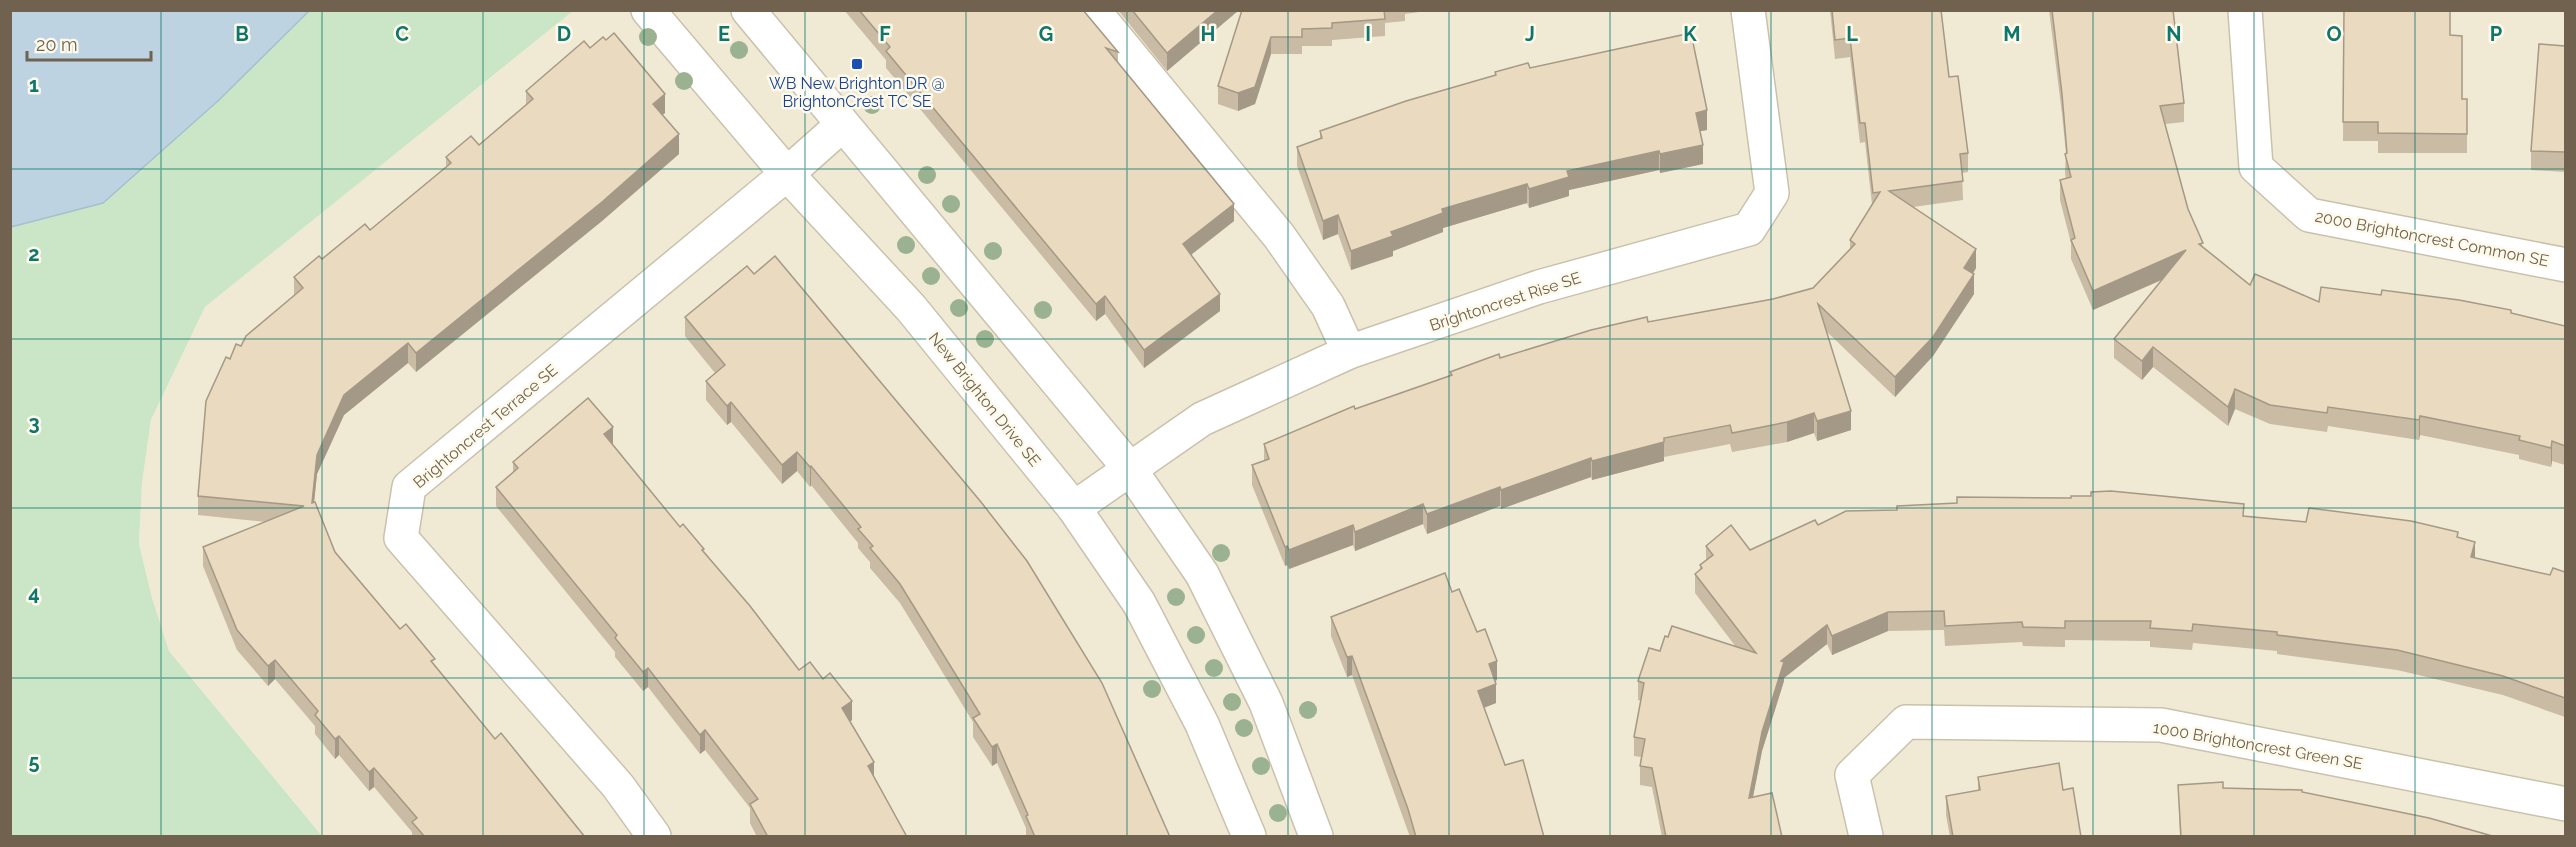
<svg xmlns="http://www.w3.org/2000/svg" width="2576" height="847" font-family="Raleway,sans-serif">
  <style>
    .residential { fill: #f0ead5 }
    .green { fill: #cbe6c6 }
    .water { fill: #bdd3e1; stroke: #a4c0d1; stroke-width: 1.5 }
    .lines { fill: none; stroke-linecap: round; stroke-linejoin: round }
    .minor-casing { stroke: #cac1ad; stroke-width: 36 }
    .minor { stroke: #fff; stroke-width: 33 }
    .tree { fill: #9bb290 }
    .wall { fill: #c9bba4 }
    .shaded-wall { fill: #a49986 }
    .building { fill: #eadabf; stroke: #a49986; stroke-width: 1.5 }
    .grid { fill: none; stroke: #0f766e; stroke-width: 1.5; stroke-opacity: 0.55 }
    .transit-dot { fill: #1a4fb4; stroke: #fdfaec; stroke-width: 2 }
    .labels { text-anchor: middle; stroke-width: 5; stroke-linejoin: round; paint-order: stroke }
    .transit-label { font-size: 16px; fill: #164399; stroke: #fdfaec }
    .street-label { font-size: 16px; fill: #70624e; stroke: #fdfaec }
    .grid-label { font-size: 20px; text-anchor: middle; font-weight: bold; fill: #0f766e; stroke: #fdfaec; stroke-width: 5; stroke-linejoin: round; paint-order: stroke }
  </style>
  <rect width="100%" height="100%" fill="#faf7e6"/>
  <path class="residential" d="M 573,11 L 2565,11 L 2565,836 L 322,836 L 169,651 L 152,599 L 139,544 L 142,483 L 151,420 L 205,307 Z"/>
  <path class="green" d="M 10,11 L 573,11 L 205,307 L 151,420 L 142,483 L 139,544 L 152,598 L 169,651 L 322,836 L 11,836 Z"/>
  <path class="water" d="M 11,10 L 309,10 L 309,11 L 219,100 L 103,203 L 11,227 Z"/>
  <g class="lines">
    <defs>
      <g id="minor">
        <path d="M 648,10 L 787,174 L 911,308 L 1074,508 L 1139,603 L 1202,724 L 1249,836"/>
        <path d="M 748,10 L 1129,468 L 1202,574 L 1266,703 L 1316,836"/>
        <path d="M 1093,10 L 1279,236 L 1328,306 L 1349,352"/>
        <path d="M 2245,10 L 2256,167 L 2309,215 L 2566,265"/>
        <path d="M 1074,508 L 1202,419 L 1349,352 L 1539,287 L 1749,229 L 1772,193 L 1748,10"/>
        <path d="M 654,836 L 618,786 L 401,538 L 409,487 L 787,174 L 842,125"/>
        <path d="M 1866,836 L 1852,775 L 1906,722 L 2161,725 L 2566,804"/>
      </g>
    </defs>
    <use href="#minor" class="minor-casing"/>
    <use href="#minor" class="minor"/>
  </g>
  <g class="tree">
    <circle cx="648" cy="37" r="9"/>
    <circle cx="739" cy="50" r="9"/>
    <circle cx="684" cy="81" r="9"/>
    <circle cx="872" cy="105" r="9"/>
    <circle cx="927" cy="175" r="9"/>
    <circle cx="951" cy="204" r="9"/>
    <circle cx="906" cy="245" r="9"/>
    <circle cx="993" cy="251" r="9"/>
    <circle cx="931" cy="276" r="9"/>
    <circle cx="959" cy="308" r="9"/>
    <circle cx="1043" cy="310" r="9"/>
    <circle cx="985" cy="339" r="9"/>
    <circle cx="1221" cy="553" r="9"/>
    <circle cx="1176" cy="597" r="9"/>
    <circle cx="1196" cy="635" r="9"/>
    <circle cx="1214" cy="668" r="9"/>
    <circle cx="1152" cy="689" r="9"/>
    <circle cx="1232" cy="702" r="9"/>
    <circle cx="1308" cy="710" r="9"/>
    <circle cx="1244" cy="728" r="9"/>
    <circle cx="1261" cy="766" r="9"/>
    <circle cx="1278" cy="813" r="9"/>
  </g>
  <g class="wall">
    <path d="M 844,10 L 1083,10 L 1118,52 L 1118,63 L 1234,221 L 1191,255 L 1220,311 L 1144,368 L 1105,314 L 1096,321 L 886,68 L 886,60 Z"/>
    <path d="M 1118,10 L 1239,10 L 1167,71 Z"/>
    <path d="M 1242,10 L 1434,10 L 1405,14 L 1405,21 L 1385,23 L 1385,36 L 1332,40 L 1332,46 L 1302,46 L 1302,54 L 1271,54 L 1255,104 L 1238,111 L 1218,104 L 1218,86 Z"/>
    <path d="M 1830,10 L 1941,10 L 1949,77 L 1968,153 L 1968,172 L 1962,173 L 1963,200 L 1913,207 L 1976,268 L 1973,274 L 1974,294 L 1933,356 L 1895,397 L 1826,331 L 1851,430 L 1817,441 L 1814,433 L 1787,442 L 1732,452 L 1730,444 L 1664,457 L 1664,461 L 1592,480 L 1591,477 L 1501,509 L 1500,506 L 1427,534 L 1423,524 L 1355,551 L 1353,545 L 1289,569 L 1287,565 L 1285,566 L 1252,485 L 1252,465 L 1264,461 L 1264,444 L 1355,409 L 1450,376 L 1450,372 L 1500,358 L 1648,322 L 1773,299 L 1813,288 L 1850,250 L 1850,240 L 1872,204 L 1865,142 L 1860,143 L 1850,57 L 1835,59 Z"/>
    <path d="M 2049,10 L 2173,10 L 2184,103 L 2184,122 L 2165,124 L 2188,209 L 2203,247 L 2250,285 L 2319,302 L 2511,313 L 2565,326 L 2565,465 L 2552,461 L 2551,467 L 2519,459 L 2519,455 L 2420,435 L 2419,440 L 2328,426 L 2327,432 L 2270,424 L 2235,409 L 2228,426 L 2153,367 L 2142,380 L 2114,358 L 2114,339 L 2162,280 L 2093,310 L 2071,259 L 2071,243 L 2060,200 L 2060,180 L 2066,179 L 2065,173 L 2066,153 L 2062,114 Z"/>
    <path d="M 2344,10 L 2450,35 L 2462,99 L 2467,99 L 2467,153 L 2378,153 L 2378,141 L 2343,141 Z"/>
    <path d="M 2565,46 L 2565,172 L 2531,170 L 2531,151 Z"/>
    <path d="M 590,48 L 665,113 L 662,115 L 679,154 L 602,221 L 416,372 L 408,363 L 344,415 L 317,474 L 314,502 L 335,552 L 400,629 L 435,665 L 495,739 L 585,837 L 412,837 L 412,832 L 374,787 L 369,791 L 339,755 L 335,759 L 315,734 L 315,726 L 275,679 L 268,686 L 237,650 L 203,566 L 203,547 L 266,522 L 198,515 L 198,496 L 230,359 L 241,346 L 294,295 L 294,277 L 370,230 L 446,167 L 446,157 L 479,145 L 526,105 L 526,91 Z"/>
    <path d="M 1530,68 L 1707,130 L 1700,131 L 1703,164 L 1660,173 L 1659,170 L 1569,190 L 1569,196 L 1529,208 L 1527,203 L 1443,228 L 1443,232 L 1393,251 L 1393,256 L 1351,270 L 1338,234 L 1323,240 L 1297,166 L 1297,147 L 1320,138 L 1320,131 L 1495,75 L 1495,72 Z"/>
    <path d="M 685,317 L 1170,837 L 1026,837 L 1026,828 L 997,763 L 992,766 L 973,737 L 973,722 L 900,603 L 870,568 L 870,562 L 858,548 L 858,543 L 811,485 L 810,487 L 797,471 L 782,484 L 731,422 L 727,425 L 706,400 L 706,381 L 715,373 L 685,336 Z"/>
    <path d="M 613,445 L 680,527 L 704,551 L 799,670 L 852,720 L 850,722 L 874,777 L 907,837 L 757,837 L 750,823 L 750,808 L 705,750 L 700,754 L 648,687 L 643,691 L 615,657 L 615,652 L 496,506 L 496,487 L 513,472 L 513,462 Z"/>
    <path d="M 1897,506 L 2244,516 L 2458,537 L 2475,558 L 2550,575 L 2565,572 L 2565,717 L 2503,695 L 2397,670 L 2277,654 L 2277,651 L 2193,643 L 2192,650 L 2150,647 L 2150,641 L 2065,640 L 2065,647 L 2023,646 L 2022,642 L 1945,646 L 1944,630 L 1888,631 L 1832,655 L 1827,644 L 1784,678 L 1784,681 L 1762,751 L 1753,797 L 1782,837 L 1662,837 L 1652,787 L 1640,785 L 1640,766 L 1641,757 L 1634,756 L 1634,737 L 1641,701 L 1638,700 L 1638,681 L 1660,651 L 1668,637 L 1736,647 L 1695,593 L 1695,574 L 1700,570 L 1700,565 L 1706,561 L 1706,546 L 1750,550 L 1818,525 L 1897,510 Z"/>
    <path d="M 1452,592 L 1497,680 L 1495,681 L 1496,703 L 1484,708 L 1505,765 L 1544,837 L 1410,837 L 1352,675 L 1347,677 L 1331,636 L 1331,617 Z"/>
    <path d="M 1978,777 L 2063,790 L 2081,837 L 1950,837 L 1946,815 L 1946,796 L 1978,791 Z"/>
    <path d="M 2178,785 L 2302,792 L 2496,837 L 2180,837 Z"/>
  </g>
  <g class="shaded-wall">
    <path d="M 1218,10 L 1239,10 L 1167,71 L 1167,53 Z"/>
    <path d="M 1271,37 L 1271,54 L 1255,104 L 1238,111 L 1238,93 Z"/>
    <path d="M 665,94 L 665,113 L 653,123 L 653,104 Z"/>
    <path d="M 1707,110 L 1707,130 L 1696,132 L 1696,113 Z"/>
    <path d="M 679,134 L 679,154 L 602,221 L 416,372 L 416,353 Z"/>
    <path d="M 1703,145 L 1703,164 L 1660,173 L 1660,154 Z"/>
    <path d="M 1659,151 L 1659,170 L 1569,190 L 1569,196 L 1529,208 L 1529,189 L 1567,171 Z"/>
    <path d="M 1527,184 L 1527,203 L 1443,228 L 1443,232 L 1393,251 L 1393,256 L 1351,270 L 1351,251 L 1442,209 Z"/>
    <path d="M 1234,204 L 1234,221 L 1183,261 L 1183,244 Z"/>
    <path d="M 1338,215 L 1338,234 L 1323,240 L 1323,221 Z"/>
    <path d="M 1976,249 L 1976,268 L 1964,287 L 1964,268 Z"/>
    <path d="M 2186,250 L 2186,269 L 2093,310 L 2093,291 Z"/>
    <path d="M 1974,274 L 1974,294 L 1933,356 L 1895,397 L 1895,377 Z"/>
    <path d="M 1220,294 L 1220,311 L 1144,368 L 1144,350 Z"/>
    <path d="M 1105,296 L 1105,314 L 1096,321 L 1096,304 Z"/>
    <path d="M 408,343 L 408,363 L 344,415 L 317,474 L 312,522 L 312,503 L 317,455 L 344,395 Z"/>
    <path d="M 2153,347 L 2153,367 L 2142,380 L 2142,361 Z"/>
    <path d="M 2235,389 L 2235,409 L 2228,426 L 2228,407 Z"/>
    <path d="M 731,402 L 731,422 L 727,425 L 727,406 Z"/>
    <path d="M 1851,411 L 1851,430 L 1817,441 L 1817,421 Z"/>
    <path d="M 1814,413 L 1814,433 L 1787,442 L 1787,422 Z"/>
    <path d="M 2420,416 L 2420,435 L 2419,440 L 2419,420 Z"/>
    <path d="M 613,427 L 613,446 L 604,434 Z"/>
    <path d="M 2552,441 L 2552,461 L 2551,467 L 2551,448 Z"/>
    <path d="M 1664,442 L 1664,461 L 1592,480 L 1592,461 Z"/>
    <path d="M 797,452 L 797,471 L 782,484 L 782,465 Z"/>
    <path d="M 1591,458 L 1591,477 L 1501,509 L 1501,490 Z"/>
    <path d="M 811,466 L 811,485 L 810,487 L 810,467 Z"/>
    <path d="M 1500,487 L 1500,506 L 1427,534 L 1427,514 Z"/>
    <path d="M 1423,504 L 1423,524 L 1355,551 L 1355,532 Z"/>
    <path d="M 1353,525 L 1353,545 L 1289,569 L 1289,550 Z"/>
    <path d="M 2475,542 L 2475,561 L 2471,557 Z"/>
    <path d="M 1287,546 L 1287,565 L 1285,566 L 1285,547 Z"/>
    <path d="M 1888,612 L 1888,631 L 1832,655 L 1832,636 Z"/>
    <path d="M 1827,625 L 1827,644 L 1784,678 L 1784,681 L 1762,751 L 1749,817 L 1749,798 L 1762,732 L 1781,661 Z"/>
    <path d="M 1352,656 L 1352,675 L 1347,677 L 1347,657 Z"/>
    <path d="M 275,660 L 275,679 L 268,686 L 268,666 Z"/>
    <path d="M 1497,661 L 1497,680 L 1489,683 L 1489,664 Z"/>
    <path d="M 648,668 L 648,687 L 643,691 L 643,672 Z"/>
    <path d="M 1496,684 L 1496,703 L 1478,710 L 1478,691 Z"/>
    <path d="M 852,701 L 852,720 L 842,728 L 842,708 Z"/>
    <path d="M 705,730 L 705,750 L 700,754 L 700,735 Z"/>
    <path d="M 339,736 L 339,755 L 335,759 L 335,739 Z"/>
    <path d="M 997,744 L 997,763 L 992,766 L 992,747 Z"/>
    <path d="M 874,762 L 874,782 L 868,766 Z"/>
    <path d="M 374,768 L 374,787 L 369,791 L 369,772 Z"/>
  </g>
  <g class="building">
    <path d="M 859,10 L 1083,10 L 1118,52 L 1106,48 L 1234,204 L 1183,244 L 1220,294 L 1144,350 L 1105,296 L 1096,304 L 886,51 L 890,47 Z"/>
    <path d="M 1132,10 L 1218,10 L 1167,53 Z"/>
    <path d="M 1242,10 L 1384,10 L 1385,19 L 1332,23 L 1332,28 L 1302,29 L 1302,37 L 1271,37 L 1255,87 L 1238,93 L 1218,86 Z"/>
    <path d="M 1832,10 L 1941,10 L 1949,77 L 1958,76 L 1968,153 L 1960,154 L 1963,181 L 1889,191 L 1976,249 L 1964,268 L 1974,274 L 1933,337 L 1895,377 L 1818,304 L 1851,411 L 1817,421 L 1814,413 L 1787,422 L 1732,433 L 1730,425 L 1664,438 L 1664,442 L 1592,461 L 1591,458 L 1501,490 L 1500,487 L 1427,514 L 1423,504 L 1355,532 L 1353,525 L 1289,550 L 1287,546 L 1285,547 L 1252,465 L 1269,459 L 1264,444 L 1354,406 L 1355,409 L 1452,375 L 1450,372 L 1499,354 L 1500,358 L 1591,330 L 1647,317 L 1648,322 L 1773,299 L 1813,288 L 1855,244 L 1850,240 L 1880,192 L 1873,193 L 1865,123 L 1860,123 L 1850,38 L 1835,40 Z"/>
    <path d="M 2052,10 L 2173,10 L 2184,103 L 2160,106 L 2188,209 L 2203,243 L 2199,244 L 2250,285 L 2255,274 L 2319,302 L 2321,287 L 2381,295 L 2382,290 L 2459,300 L 2511,310 L 2511,313 L 2565,326 L 2565,446 L 2552,441 L 2551,448 L 2519,440 L 2520,436 L 2420,416 L 2419,420 L 2328,407 L 2327,413 L 2270,405 L 2235,389 L 2228,407 L 2153,347 L 2142,361 L 2114,339 L 2186,250 L 2093,291 L 2071,240 L 2075,238 L 2060,180 L 2071,177 L 2065,154 L 2067,153 L 2062,94 Z"/>
    <path d="M 2344,10 L 2450,10 L 2450,35 L 2462,36 L 2462,99 L 2467,99 L 2467,134 L 2378,133 L 2378,122 L 2343,122 Z"/>
    <path d="M 614,33 L 665,94 L 653,104 L 679,134 L 602,202 L 416,353 L 408,343 L 344,395 L 317,455 L 312,503 L 315,502 L 335,552 L 400,629 L 406,624 L 435,659 L 431,661 L 495,739 L 501,733 L 585,837 L 425,837 L 412,822 L 417,818 L 374,768 L 369,772 L 339,736 L 335,739 L 315,715 L 318,711 L 275,660 L 268,666 L 237,630 L 203,547 L 304,506 L 198,496 L 206,401 L 226,357 L 230,359 L 236,344 L 241,346 L 246,336 L 303,288 L 294,277 L 319,256 L 322,259 L 365,224 L 370,230 L 451,163 L 446,157 L 471,136 L 479,145 L 533,99 L 526,91 L 584,41 L 590,48 L 603,37 L 606,40 Z"/>
    <path d="M 1691,33 L 1707,110 L 1696,113 L 1703,145 L 1660,154 L 1659,151 L 1567,171 L 1569,177 L 1529,189 L 1527,184 L 1442,209 L 1443,213 L 1391,232 L 1393,236 L 1351,251 L 1338,215 L 1323,221 L 1297,147 L 1322,138 L 1320,131 L 1406,101 L 1496,75 L 1495,72 L 1528,63 L 1530,68 Z"/>
    <path d="M 2539,44 L 2565,46 L 2565,152 L 2531,151 Z"/>
    <path d="M 775,256 L 981,502 L 1027,561 L 1102,683 L 1170,837 L 1035,837 L 1026,816 L 1028,815 L 997,744 L 992,747 L 973,718 L 980,714 L 900,584 L 870,548 L 873,546 L 858,529 L 861,527 L 811,466 L 810,467 L 797,452 L 782,465 L 731,402 L 727,406 L 706,381 L 725,365 L 685,317 L 747,266 L 754,274 Z"/>
    <path d="M 588,398 L 613,427 L 604,434 L 680,527 L 683,524 L 704,549 L 702,550 L 750,606 L 799,670 L 810,662 L 823,679 L 830,673 L 852,701 L 842,708 L 874,762 L 868,766 L 907,837 L 768,837 L 750,804 L 758,799 L 705,730 L 700,735 L 648,668 L 643,672 L 615,638 L 617,635 L 496,487 L 518,468 L 513,462 Z"/>
    <path d="M 2111,491 L 2244,504 L 2243,516 L 2306,522 L 2309,508 L 2411,521 L 2458,532 L 2457,537 L 2475,542 L 2471,557 L 2550,575 L 2553,568 L 2565,572 L 2565,698 L 2503,676 L 2397,650 L 2277,635 L 2277,632 L 2193,624 L 2192,631 L 2150,628 L 2151,621 L 2065,621 L 2065,628 L 2023,627 L 2022,622 L 1945,626 L 1944,611 L 1888,612 L 1832,636 L 1827,625 L 1781,661 L 1784,662 L 1762,732 L 1749,798 L 1772,793 L 1782,837 L 1666,837 L 1652,768 L 1640,766 L 1645,739 L 1634,737 L 1644,683 L 1638,681 L 1649,648 L 1660,651 L 1665,636 L 1668,637 L 1672,626 L 1756,653 L 1695,574 L 1702,568 L 1700,565 L 1713,555 L 1706,546 L 1731,525 L 1750,550 L 1815,520 L 1818,525 L 1846,511 L 1897,510 L 1897,506 L 1957,503 L 1957,497 L 2071,498 L 2071,496 L 2091,496 L 2091,492 Z"/>
    <path d="M 1445,573 L 1452,592 L 1459,589 L 1477,632 L 1485,629 L 1497,661 L 1489,664 L 1496,684 L 1478,691 L 1505,765 L 1523,760 L 1544,837 L 1416,837 L 1408,809 L 1352,656 L 1347,657 L 1331,617 Z"/>
    <path d="M 2059,763 L 2063,790 L 2073,788 L 2081,837 L 1953,837 L 1946,796 L 1980,790 L 1978,777 Z"/>
    <path d="M 2223,782 L 2223,788 L 2302,790 L 2302,792 L 2429,818 L 2496,837 L 2181,837 L 2178,785 Z"/>
  </g>
  <path class="grid" d="M 161,10 L 161,836M 322,10 L 322,836M 483,10 L 483,836M 644,10 L 644,836M 805,10 L 805,836M 966,10 L 966,836M 1127,10 L 1127,836M 1288,10 L 1288,836M 1449,10 L 1449,836M 1610,10 L 1610,836M 1771,10 L 1771,836M 1932,10 L 1932,836M 2093,10 L 2093,836M 2254,10 L 2254,836M 2415,10 L 2415,836M 10,169 L 2566,169M 10,339 L 2566,339M 10,508 L 2566,508M 10,678 L 2566,678"/>
  <rect class="transit-dot" x="851" y="58" width="12" height="12" rx="3"/>
  <g class="labels">
    <g class="transit-label">
      <text x="857" y="89">WB New Brighton DR @<tspan x="857" dy="18">BrightonCrest TC SE</tspan></text>
    </g>
    <g class="street-label">
      <text transform="translate(2432 238) rotate(11)" y="6">2000 Brightoncrest Common SE</text>
      <text transform="translate(1505 301) rotate(-18)" y="6">Brightoncrest Rise SE</text>
      <text transform="translate(985 399) rotate(51)" y="6">New Brighton Drive SE</text>
      <text transform="translate(485 426) rotate(-40)" y="6">Brightoncrest Terrace SE</text>
      <text transform="translate(2258 745) rotate(10)" y="6">1000 Brightoncrest Green SE</text>
    </g>
  </g>
  <g class="grid-label">
    <text x="242" y="41">B</text>
    <text x="402" y="41">C</text>
    <text x="564" y="41">D</text>
    <text x="724" y="41">E</text>
    <text x="885" y="41">F</text>
    <text x="1046" y="41">G</text>
    <text x="1208" y="41">H</text>
    <text x="1368" y="41">I</text>
    <text x="1530" y="41">J</text>
    <text x="1690" y="41">K</text>
    <text x="1852" y="41">L</text>
    <text x="2012" y="41">M</text>
    <text x="2174" y="41">N</text>
    <text x="2334" y="41">O</text>
    <text x="2496" y="41">P</text>
    <text x="34" y="92">1</text>
    <text x="34" y="261">2</text>
    <text x="34" y="430">3</text>
    <text x="34" y="600">4</text>
    <text x="34" y="769">5</text>
  </g>
  <rect width="2576" height="847" fill="none" stroke="#70624e" stroke-width="24"/>
  <path d="M27 51v9h124v-9" fill="none" stroke="#70624e" stroke-width="3"/>
  <text x="36" y="51" font-size="18" fill="#70624e" stroke="#fdfaec" stroke-width="4.5" paint-order="stroke">20 m</text>
</svg>
